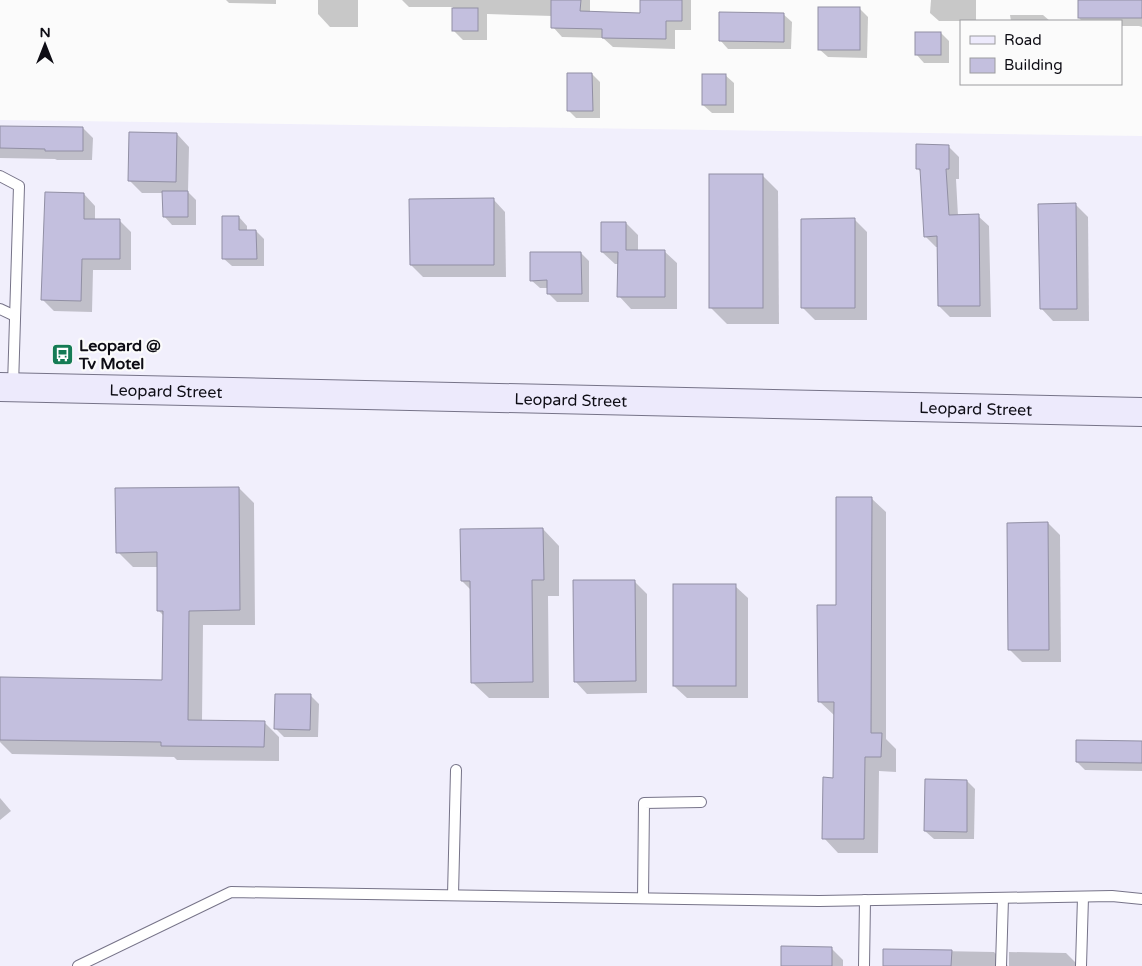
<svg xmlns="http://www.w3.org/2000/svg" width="1142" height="966" font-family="'Varela Round',sans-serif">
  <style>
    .built { fill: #f1effc }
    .shadow { fill: #0003 }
    .building { fill: #c3bfde; stroke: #918fa4 }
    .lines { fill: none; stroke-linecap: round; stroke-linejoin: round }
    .lane-casing { stroke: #767388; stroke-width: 12 }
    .secondary-casing { stroke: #767388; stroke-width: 30 }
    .lane { stroke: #fff; stroke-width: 10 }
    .secondary { stroke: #edeafc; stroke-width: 28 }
    .labels { text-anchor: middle; stroke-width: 4.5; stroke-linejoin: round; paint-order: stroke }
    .poi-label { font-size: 16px; font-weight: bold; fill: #0e0d15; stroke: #fbfbfb; text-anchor: start }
    .street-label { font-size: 16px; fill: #0e0d15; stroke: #fbfbfb }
  </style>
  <rect width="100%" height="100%" fill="#fbfbfb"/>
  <path class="built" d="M 0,120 L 1142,136 L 1142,966 L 0,966 Z"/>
  <g class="shadow">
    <path d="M 226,0 L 276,0 L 276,4 L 229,3 Z"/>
    <path d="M 318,0 L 358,0 L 358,27 L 330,27 L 318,14 Z"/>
    <path d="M 402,0 L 590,0 L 590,13 L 641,14 L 641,0 L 691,0 L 691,30 L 675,30 L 675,49 L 613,47 L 603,38 L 562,37 L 553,27 L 553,16 L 487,14 L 487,40 L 463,40 L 453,30 L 453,7 L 409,7 Z"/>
    <path d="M 931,0 L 976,0 L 976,21 L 939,21 L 930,13 Z"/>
    <path d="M 1079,0 L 1142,0 L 1142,27 L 1139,26 L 1121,26 L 1121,21 L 1082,21 L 1079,18 Z"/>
    <path d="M 859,8 L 868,17 L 867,58 L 828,57 L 819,49 Z"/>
    <path d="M 783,14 L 792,22 L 791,49 L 728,49 L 720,40 Z"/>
    <path d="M 1010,15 L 1043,15 L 1050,21 L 1011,21 Z"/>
    <path d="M 941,33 L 949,41 L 949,63 L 924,63 L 916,54 Z"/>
    <path d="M 592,74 L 600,82 L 600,118 L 576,118 L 568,110 Z"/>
    <path d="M 725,75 L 734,83 L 734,113 L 712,113 L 703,105 Z"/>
    <path d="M 0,127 L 83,128 L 93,138 L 92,160 L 57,160 L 55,159 L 0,158 Z"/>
    <path d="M 177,134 L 189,147 L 188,192 L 196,200 L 196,225 L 172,225 L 164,216 L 164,193 L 142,193 L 129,180 Z"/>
    <path d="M 948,146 L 959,157 L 959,179 L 956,179 L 958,216 L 978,216 L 989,226 L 991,317 L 950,317 L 939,306 L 938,247 L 936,247 L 925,236 L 921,172 L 917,168 Z"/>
    <path d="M 762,175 L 778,191 L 779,324 L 727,324 L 711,308 Z"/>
    <path d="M 84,194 L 95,206 L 95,220 L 119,220 L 131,232 L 131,270 L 93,270 L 92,312 L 54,311 L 42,299 Z"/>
    <path d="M 493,199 L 505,212 L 506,277 L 423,277 L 411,265 Z"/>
    <path d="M 1075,204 L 1088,217 L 1089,321 L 1053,321 L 1041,308 Z"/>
    <path d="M 239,217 L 247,226 L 247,231 L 256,231 L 264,239 L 264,266 L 232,266 L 223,258 Z"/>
    <path d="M 855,220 L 867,232 L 867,320 L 815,320 L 803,308 Z"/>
    <path d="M 626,223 L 638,235 L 638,251 L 664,251 L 677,263 L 677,309 L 631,309 L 619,296 L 619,264 L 615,264 L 602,252 Z"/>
    <path d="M 581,253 L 589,261 L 589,302 L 557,302 L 549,294 L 549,288 L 540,288 L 531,280 Z"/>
    <path d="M 239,488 L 254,503 L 255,625 L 203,625 L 202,721 L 264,722 L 279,737 L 279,761 L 177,760 L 174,757 L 12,754 L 0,742 L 0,678 L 163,681 L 164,616 L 159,611 L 158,567 L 133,567 L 118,552 Z"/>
    <path d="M 871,498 L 886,512 L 886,739 L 896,749 L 896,772 L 879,771 L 878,853 L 838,853 L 824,838 L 834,779 L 835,716 L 819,701 L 837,606 Z"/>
    <path d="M 1048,523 L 1060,535 L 1061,662 L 1022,662 L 1009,649 Z"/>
    <path d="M 543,529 L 559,546 L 559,596 L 548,596 L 549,698 L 489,698 L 472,682 L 472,591 L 462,581 Z"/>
    <path d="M 634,581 L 647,594 L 647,693 L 587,694 L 575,681 Z"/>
    <path d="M 735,586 L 748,598 L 748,698 L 687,698 L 674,686 Z"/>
    <path d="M 311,696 L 319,704 L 318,737 L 284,737 L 275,728 Z"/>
    <path d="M 1142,742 L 1142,771 L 1085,770 L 1077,762 Z"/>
    <path d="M 967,781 L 975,789 L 974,839 L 934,839 L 925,831 Z"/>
    <path d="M 0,798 L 11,811 L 0,820 Z"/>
    <path d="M 832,949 L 843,960 L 843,966 L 782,966 Z"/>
    <path d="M 884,950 L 994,952 L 1008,966 L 884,966 Z"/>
    <path d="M 1009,952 L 1066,953 L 1079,966 L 1009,966 Z"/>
  </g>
  <g class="building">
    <path d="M 551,0 L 581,0 L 580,11 L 640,13 L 640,0 L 682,0 L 682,21 L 666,21 L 666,39 L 602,38 L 602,29 L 551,28 Z"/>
    <rect x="1078" y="0" width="64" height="18"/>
    <rect x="818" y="7" width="42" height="43"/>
    <rect x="452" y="8" width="26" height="23"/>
    <path d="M 719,12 L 784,13 L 784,42 L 719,41 Z"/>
    <rect x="915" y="32" width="26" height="23"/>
    <path d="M 567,73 L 592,73 L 593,111 L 567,111 Z"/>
    <rect x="702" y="74" width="24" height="31"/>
    <path d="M 0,126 L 83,127 L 83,151 L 45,151 L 45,149 L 0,148 Z"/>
    <path d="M 129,132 L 177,133 L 176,182 L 128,181 Z"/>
    <path d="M 916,144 L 949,145 L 949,169 L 946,169 L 949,215 L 979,214 L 980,306 L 938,306 L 937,236 L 924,237 L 920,169 L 916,169 Z"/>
    <rect x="709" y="174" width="54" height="134"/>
    <path d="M 162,191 L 188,191 L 188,217 L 163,217 Z"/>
    <path d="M 45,192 L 84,193 L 84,219 L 120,219 L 120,259 L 82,259 L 81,301 L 41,300 Z"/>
    <path d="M 494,198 L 494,265 L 410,265 L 409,199 Z"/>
    <path d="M 1076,203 L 1077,309 L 1040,309 L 1038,204 Z"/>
    <path d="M 222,216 L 239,216 L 239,230 L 256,230 L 257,259 L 222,259 Z"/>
    <path d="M 855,218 L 855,308 L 801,308 L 801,219 Z"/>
    <path d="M 601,222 L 626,222 L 626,250 L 665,250 L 665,297 L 617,297 L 618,252 L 601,252 Z"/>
    <path d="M 530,252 L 581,252 L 582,294 L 547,294 L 547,280 L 530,281 Z"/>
    <path d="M 239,487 L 240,610 L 189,611 L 188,720 L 265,721 L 264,747 L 161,746 L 161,742 L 0,740 L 0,677 L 162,680 L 163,611 L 157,611 L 157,552 L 116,553 L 115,488 Z"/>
    <path d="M 836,497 L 872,497 L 871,733 L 882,733 L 881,757 L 865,757 L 864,839 L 822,839 L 823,777 L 833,778 L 834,702 L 818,702 L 817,605 L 836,605 Z"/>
    <path d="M 1048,522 L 1049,650 L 1008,650 L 1007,523 Z"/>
    <path d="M 543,528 L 544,580 L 532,580 L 533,682 L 471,683 L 470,581 L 461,581 L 460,529 Z"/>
    <path d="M 573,580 L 635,580 L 636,681 L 574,682 Z"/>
    <rect x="673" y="584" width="63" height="102"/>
    <path d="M 275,694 L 311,694 L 310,730 L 274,729 Z"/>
    <path d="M 1076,740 L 1142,741 L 1142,763 L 1076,762 Z"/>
    <path d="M 925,779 L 967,780 L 967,832 L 924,831 Z"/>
    <path d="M 781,946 L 832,947 L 832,966 L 781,966 Z"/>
    <path d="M 883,949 L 952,950 L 951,966 L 883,966 Z"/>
  </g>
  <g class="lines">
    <defs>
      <g id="lane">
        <path d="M 0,176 L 19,186 L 13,386"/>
        <path d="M 0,309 L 15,316"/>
        <path d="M 453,895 L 456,770"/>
        <path d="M 643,898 L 644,803 L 701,802"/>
        <path d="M 78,966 L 231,892 L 819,901 L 1112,896 L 1142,899"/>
        <path d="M 864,966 L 865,900"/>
        <path d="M 1001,966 L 1003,898"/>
        <path d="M 1081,966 L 1083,897"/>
      </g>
      <g id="secondary">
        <path id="s1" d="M 0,387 L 1142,412"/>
      </g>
    </defs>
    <use href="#lane" class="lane-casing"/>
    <use href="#secondary" class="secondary-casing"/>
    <use href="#lane" class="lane"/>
    <use href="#secondary" class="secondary"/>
  </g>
  <defs>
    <symbol id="bus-square" viewBox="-11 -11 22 22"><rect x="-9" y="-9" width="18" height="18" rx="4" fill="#157b55" stroke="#fbfbfb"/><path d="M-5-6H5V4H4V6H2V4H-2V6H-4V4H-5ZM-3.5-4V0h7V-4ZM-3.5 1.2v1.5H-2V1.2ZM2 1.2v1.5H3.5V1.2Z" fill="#fff"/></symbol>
  </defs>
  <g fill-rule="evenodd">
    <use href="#bus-square" x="50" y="342" width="25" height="25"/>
  </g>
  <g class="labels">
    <g class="poi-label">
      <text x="79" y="351">Leopard @<tspan x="79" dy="18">Tv Motel</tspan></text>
    </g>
    <g class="street-label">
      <text dy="6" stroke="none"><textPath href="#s1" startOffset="166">Leopard Street</textPath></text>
      <text dy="6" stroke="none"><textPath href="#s1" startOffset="571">Leopard Street</textPath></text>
      <text dy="6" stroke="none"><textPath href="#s1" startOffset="976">Leopard Street</textPath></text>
    </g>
  </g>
  <rect x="960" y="20" width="162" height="65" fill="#fbfbfb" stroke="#9c9c9f"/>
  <rect x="970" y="36" width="25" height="8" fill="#edeafc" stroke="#9c9c9f"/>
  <text x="1004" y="45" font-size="15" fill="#0e0d15">Road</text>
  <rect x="970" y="58" width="25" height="15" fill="#c3bfde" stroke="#9c9c9f"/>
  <text x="1004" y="70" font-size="15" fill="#0e0d15">Building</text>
  <g transform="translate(45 45)" stroke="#fbfbfb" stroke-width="4" paint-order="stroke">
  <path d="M0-4L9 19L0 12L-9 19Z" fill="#0e0d15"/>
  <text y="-8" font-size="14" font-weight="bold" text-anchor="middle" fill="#0e0d15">N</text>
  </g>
</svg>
